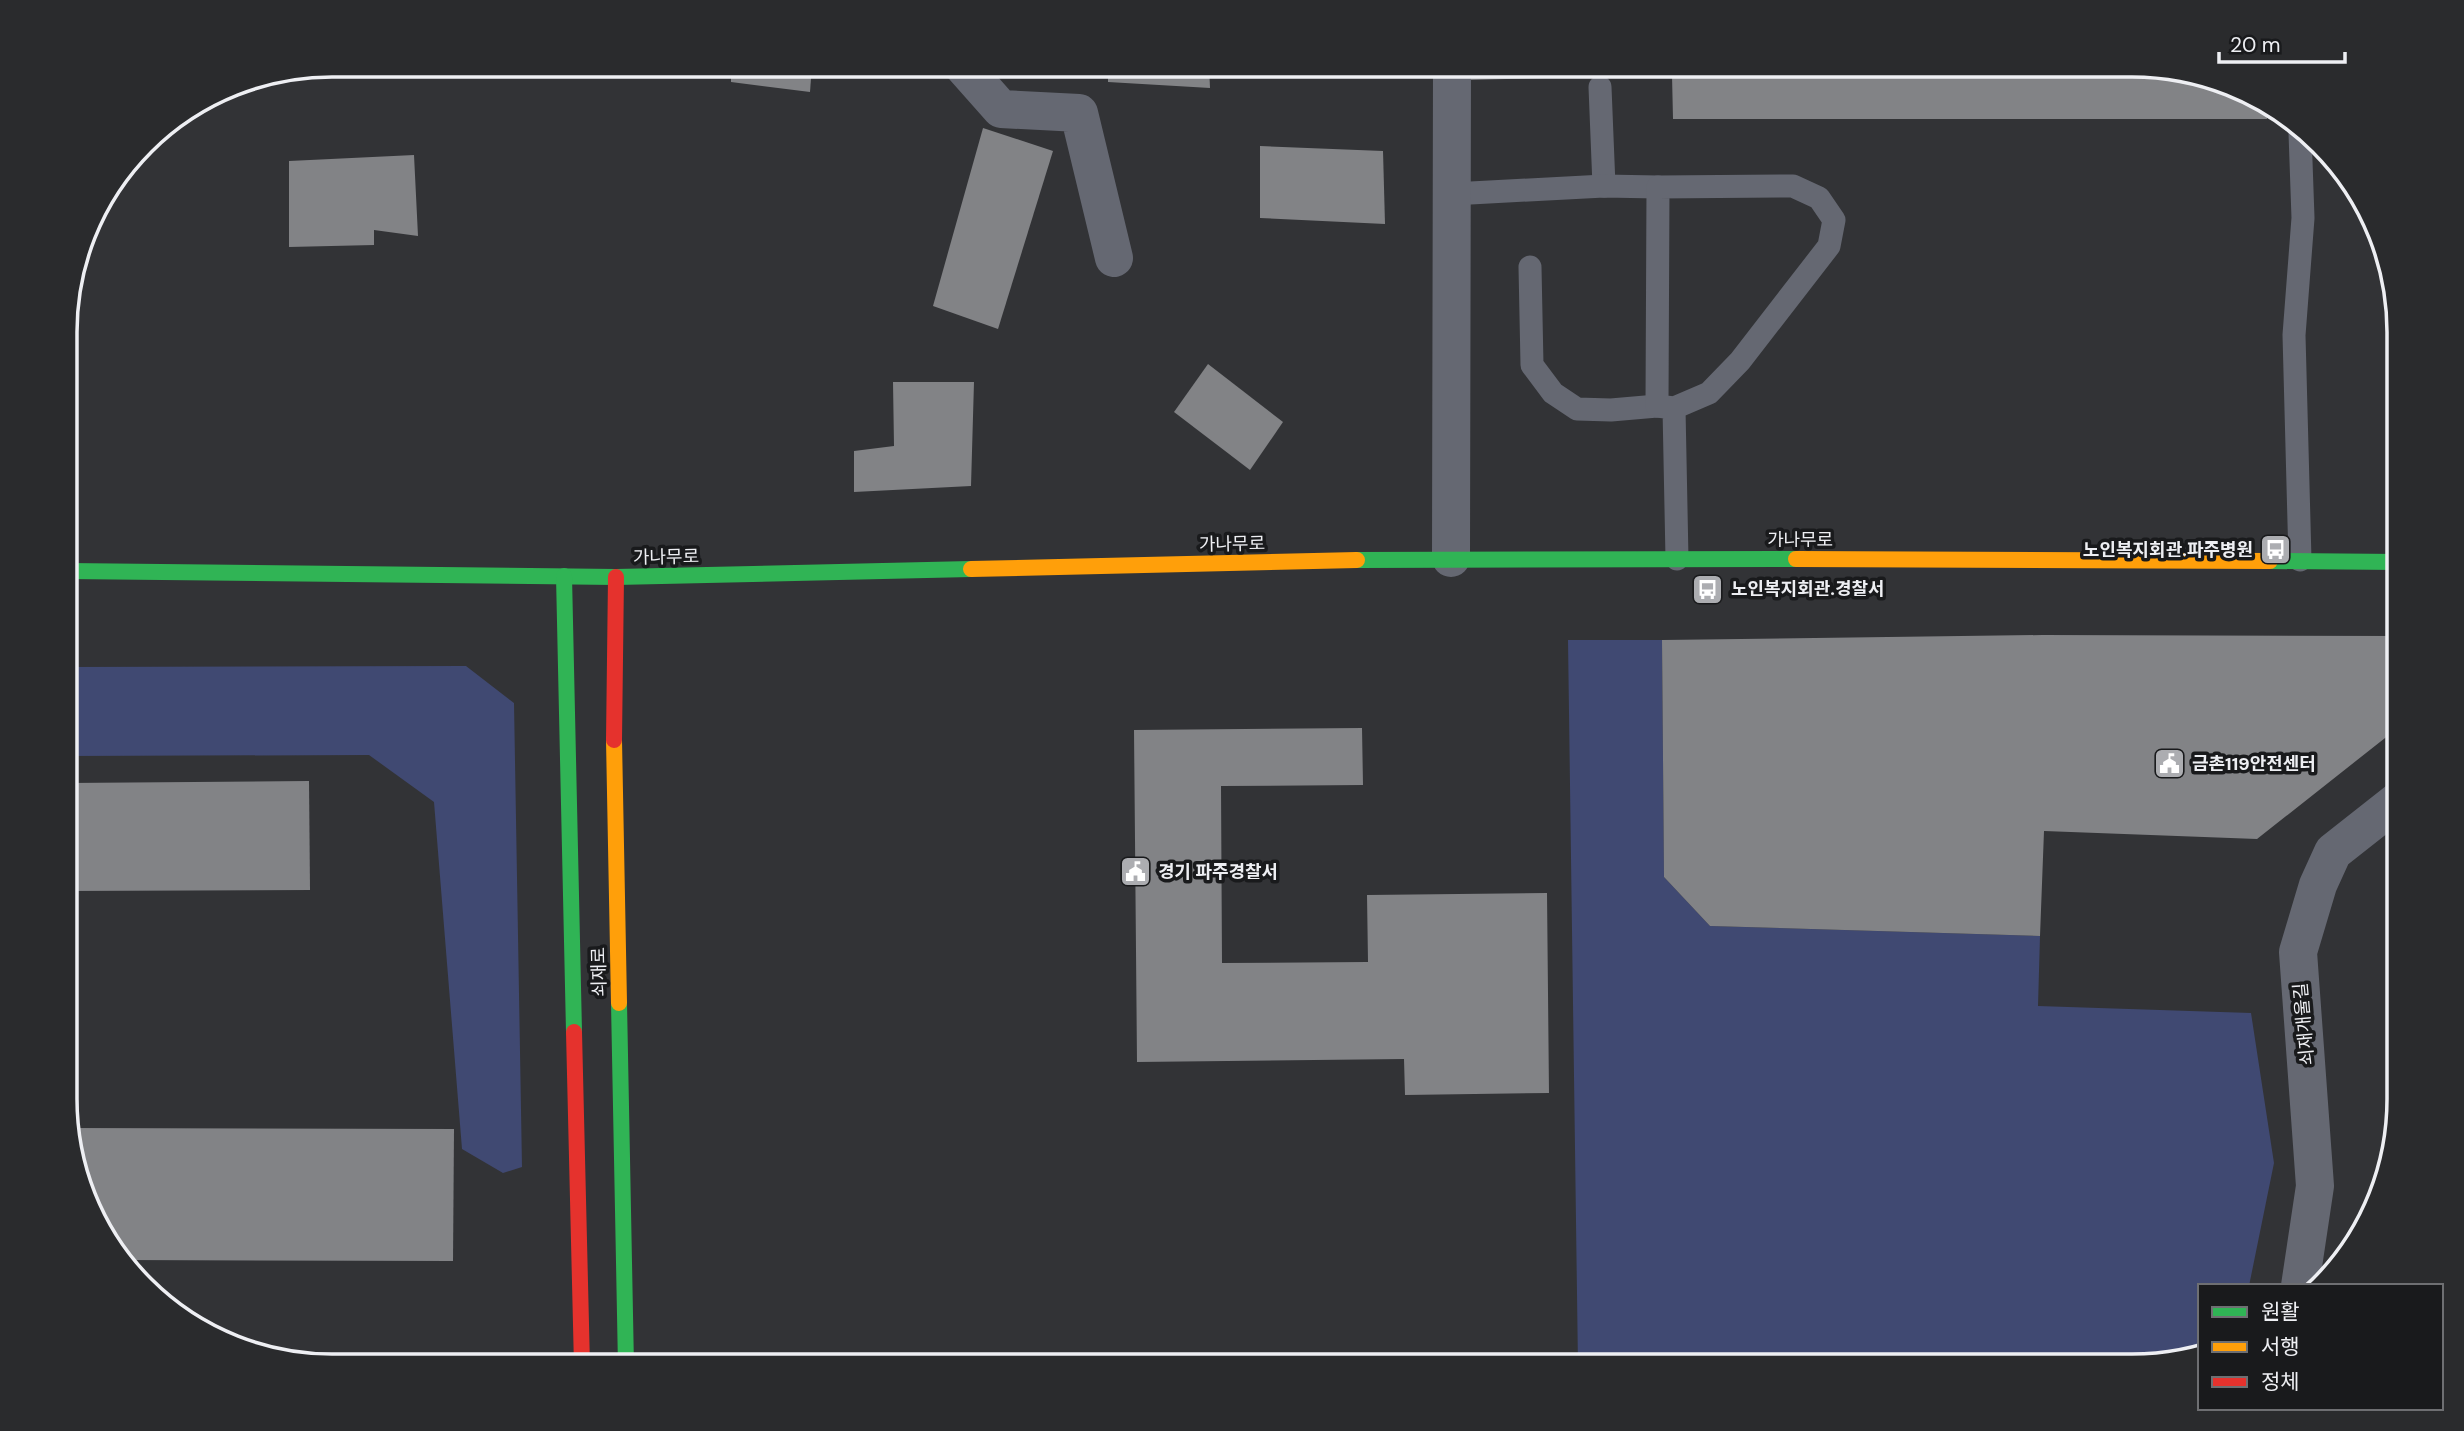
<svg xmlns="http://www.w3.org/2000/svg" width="2464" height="1431" font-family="'DM Sans','Noto Sans KR',sans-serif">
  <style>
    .green { fill: #404972 }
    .building { fill: #828386 }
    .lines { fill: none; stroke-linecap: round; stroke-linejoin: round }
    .lane { stroke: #656872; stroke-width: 23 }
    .street { stroke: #656872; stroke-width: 38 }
    .fast { stroke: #30b455; stroke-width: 16 }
    .slow { stroke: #ff9f0a; stroke-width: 16 }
    .jam { stroke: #e5322d; stroke-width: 16 }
    .labels { text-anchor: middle; stroke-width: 7; stroke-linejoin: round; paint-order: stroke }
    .street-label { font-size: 18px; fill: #eeeff3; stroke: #191a1c }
    .poi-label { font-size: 18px; font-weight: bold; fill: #eeeff3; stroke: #191a1c; text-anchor: start }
    .rim { fill: none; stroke: #eeeff3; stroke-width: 3.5 }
  </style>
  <rect width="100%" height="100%" fill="#323336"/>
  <g class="green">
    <path d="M 1568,640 L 1662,640 L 1664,877 L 1710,926 L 2040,936 L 2038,1006 L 2251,1013 L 2274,1163 L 2249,1286 L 2200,1286 L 2200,1356 L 2149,1366 L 1578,1366 Z"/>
    <path d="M 466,666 L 514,703 L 522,1167 L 503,1173 L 462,1149 L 434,802 L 369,755 L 67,756 L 67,667 Z"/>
  </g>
  <g class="building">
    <path d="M 731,65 L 812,65 L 810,92 L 731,82 Z"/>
    <path d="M 1108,65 L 1209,65 L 1210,88 L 1108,82 Z"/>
    <path d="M 1467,65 L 2132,65 L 2201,74 L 2265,100 L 2267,119 L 1673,119 L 1672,75 L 1467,80 Z"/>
    <path d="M 983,128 L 1053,151 L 998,329 L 933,306 Z"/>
    <path d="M 1260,146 L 1383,151 L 1385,224 L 1260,218 Z"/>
    <path d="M 414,155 L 418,236 L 374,230 L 374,245 L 289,247 L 289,161 Z"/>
    <path d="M 1208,364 L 1283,422 L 1250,470 L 1174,412 Z"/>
    <path d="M 893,382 L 974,382 L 971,486 L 854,492 L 854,451 L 894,446 Z"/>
    <path d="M 2042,635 L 2399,636 L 2399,727 L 2257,839 L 2044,831 L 2040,936 L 1710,926 L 1664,877 L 1662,640 Z"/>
    <path d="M 1362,728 L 1363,785 L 1221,786 L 1222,963 L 1368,962 L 1367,895 L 1547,893 L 1549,1093 L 1405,1095 L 1404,1059 L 1137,1062 L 1134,730 Z"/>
    <path d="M 309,781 L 310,890 L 67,891 L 67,783 Z"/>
    <path d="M 67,1128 L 454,1129 L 453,1261 L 123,1260 L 110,1248 Z"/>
  </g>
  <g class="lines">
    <g class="lane">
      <path d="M 1600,87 L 1604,186"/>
      <path d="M 2300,133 L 2303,218 L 2294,335 L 2300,560"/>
      <path d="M 1452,194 L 1604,186 L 1658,187"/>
      <path d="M 1530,267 L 1532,365 L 1553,393 L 1577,409 L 1611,410 L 1657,406"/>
      <path d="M 1674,408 L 1657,406 L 1658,187 L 1793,186 L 1819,198 L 1834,220 L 1829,246 L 1740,361 L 1709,393 L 1674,408 L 1677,559"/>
    </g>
    <g class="street">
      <path d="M 962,65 L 1001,109 L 1079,113 L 1114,258"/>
      <path d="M 1451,558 L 1452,65"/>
      <path d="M 2300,1286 L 2315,1186 L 2298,952 L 2318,885 L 2333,852 L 2399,800"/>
    </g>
    <g class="fast">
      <path d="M 1357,560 L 1796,559"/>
      <path d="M 2270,561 L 2399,562"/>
      <path d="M 67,571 L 616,577 L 971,569"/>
      <path d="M 564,576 L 574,1032"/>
      <path d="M 619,1003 L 626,1366"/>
    </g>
    <g class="slow">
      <path d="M 1796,559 L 2270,561"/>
      <path d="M 971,569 L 1357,560"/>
      <path d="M 614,740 L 619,1003"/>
    </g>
    <g class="jam">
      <path d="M 614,740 L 616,577"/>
      <path d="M 574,1032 L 582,1366"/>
    </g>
  </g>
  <defs>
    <symbol id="bus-square" viewBox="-11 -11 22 22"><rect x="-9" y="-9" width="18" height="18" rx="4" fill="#acadb1" stroke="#191a1c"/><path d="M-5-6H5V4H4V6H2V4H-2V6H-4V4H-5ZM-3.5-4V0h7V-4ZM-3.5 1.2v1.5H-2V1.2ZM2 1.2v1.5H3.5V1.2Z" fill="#fff"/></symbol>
    <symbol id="civic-square" viewBox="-11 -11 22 22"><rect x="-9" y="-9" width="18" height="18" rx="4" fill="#acadb1" stroke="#191a1c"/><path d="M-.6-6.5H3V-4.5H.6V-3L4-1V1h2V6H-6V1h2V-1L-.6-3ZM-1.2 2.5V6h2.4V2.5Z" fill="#fff"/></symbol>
  </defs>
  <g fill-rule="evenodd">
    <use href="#bus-square" x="2258" y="532" width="35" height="35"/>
    <use href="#bus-square" x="1690" y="572" width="35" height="35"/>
    <use href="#civic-square" x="2152" y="746" width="35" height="35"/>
    <use href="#civic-square" x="1118" y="854" width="35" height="35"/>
  </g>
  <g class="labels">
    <g class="street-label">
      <text x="1800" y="546">가나무로</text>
      <text transform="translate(1232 544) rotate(-1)" y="6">가나무로</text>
      <text transform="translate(666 557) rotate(-1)" y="6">가나무로</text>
      <text transform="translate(599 972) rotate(-91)" y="6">쇠재로</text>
      <text transform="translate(2304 1024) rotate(-95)" y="6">쇠재개울길</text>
    </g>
    <g class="poi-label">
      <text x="2253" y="556" text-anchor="end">노인복지회관.파주병원</text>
      <text x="1731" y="595">노인복지회관.경찰서</text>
      <text x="2192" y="770">금촌119안전센터</text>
      <text x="1158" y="878">경기 파주경찰서</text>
    </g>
  </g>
  <path d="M0 0H2464V1431H0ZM332 77H2132A255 255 0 0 1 2387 332V1099A255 255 0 0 1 2132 1354H332A255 255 0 0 1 77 1099V332A255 255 0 0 1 332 77Z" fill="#2a2b2d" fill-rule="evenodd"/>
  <path class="rim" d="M332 77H2132A255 255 0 0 1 2387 332V1099A255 255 0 0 1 2132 1354H332A255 255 0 0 1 77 1099V332A255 255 0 0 1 332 77Z"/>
  <rect x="2198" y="1284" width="245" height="126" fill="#191a1c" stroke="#6e6f72" stroke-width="2"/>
  <rect x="2212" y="1307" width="35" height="10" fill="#30b455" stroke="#6e6f72" stroke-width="2"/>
  <text x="2261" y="1319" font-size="21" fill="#eeeff3">원활</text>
  <rect x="2212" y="1342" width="35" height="10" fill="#ff9f0a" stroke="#6e6f72" stroke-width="2"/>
  <text x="2261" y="1354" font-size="21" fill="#eeeff3">서행</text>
  <rect x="2212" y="1377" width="35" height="10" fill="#e5322d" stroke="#6e6f72" stroke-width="2"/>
  <text x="2261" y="1389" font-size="21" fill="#eeeff3">정체</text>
  <path d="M2219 52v10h126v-10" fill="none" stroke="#eeeff3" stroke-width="3.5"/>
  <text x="2230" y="52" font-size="21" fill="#eeeff3" stroke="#191a1c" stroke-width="5" paint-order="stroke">20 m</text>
</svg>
